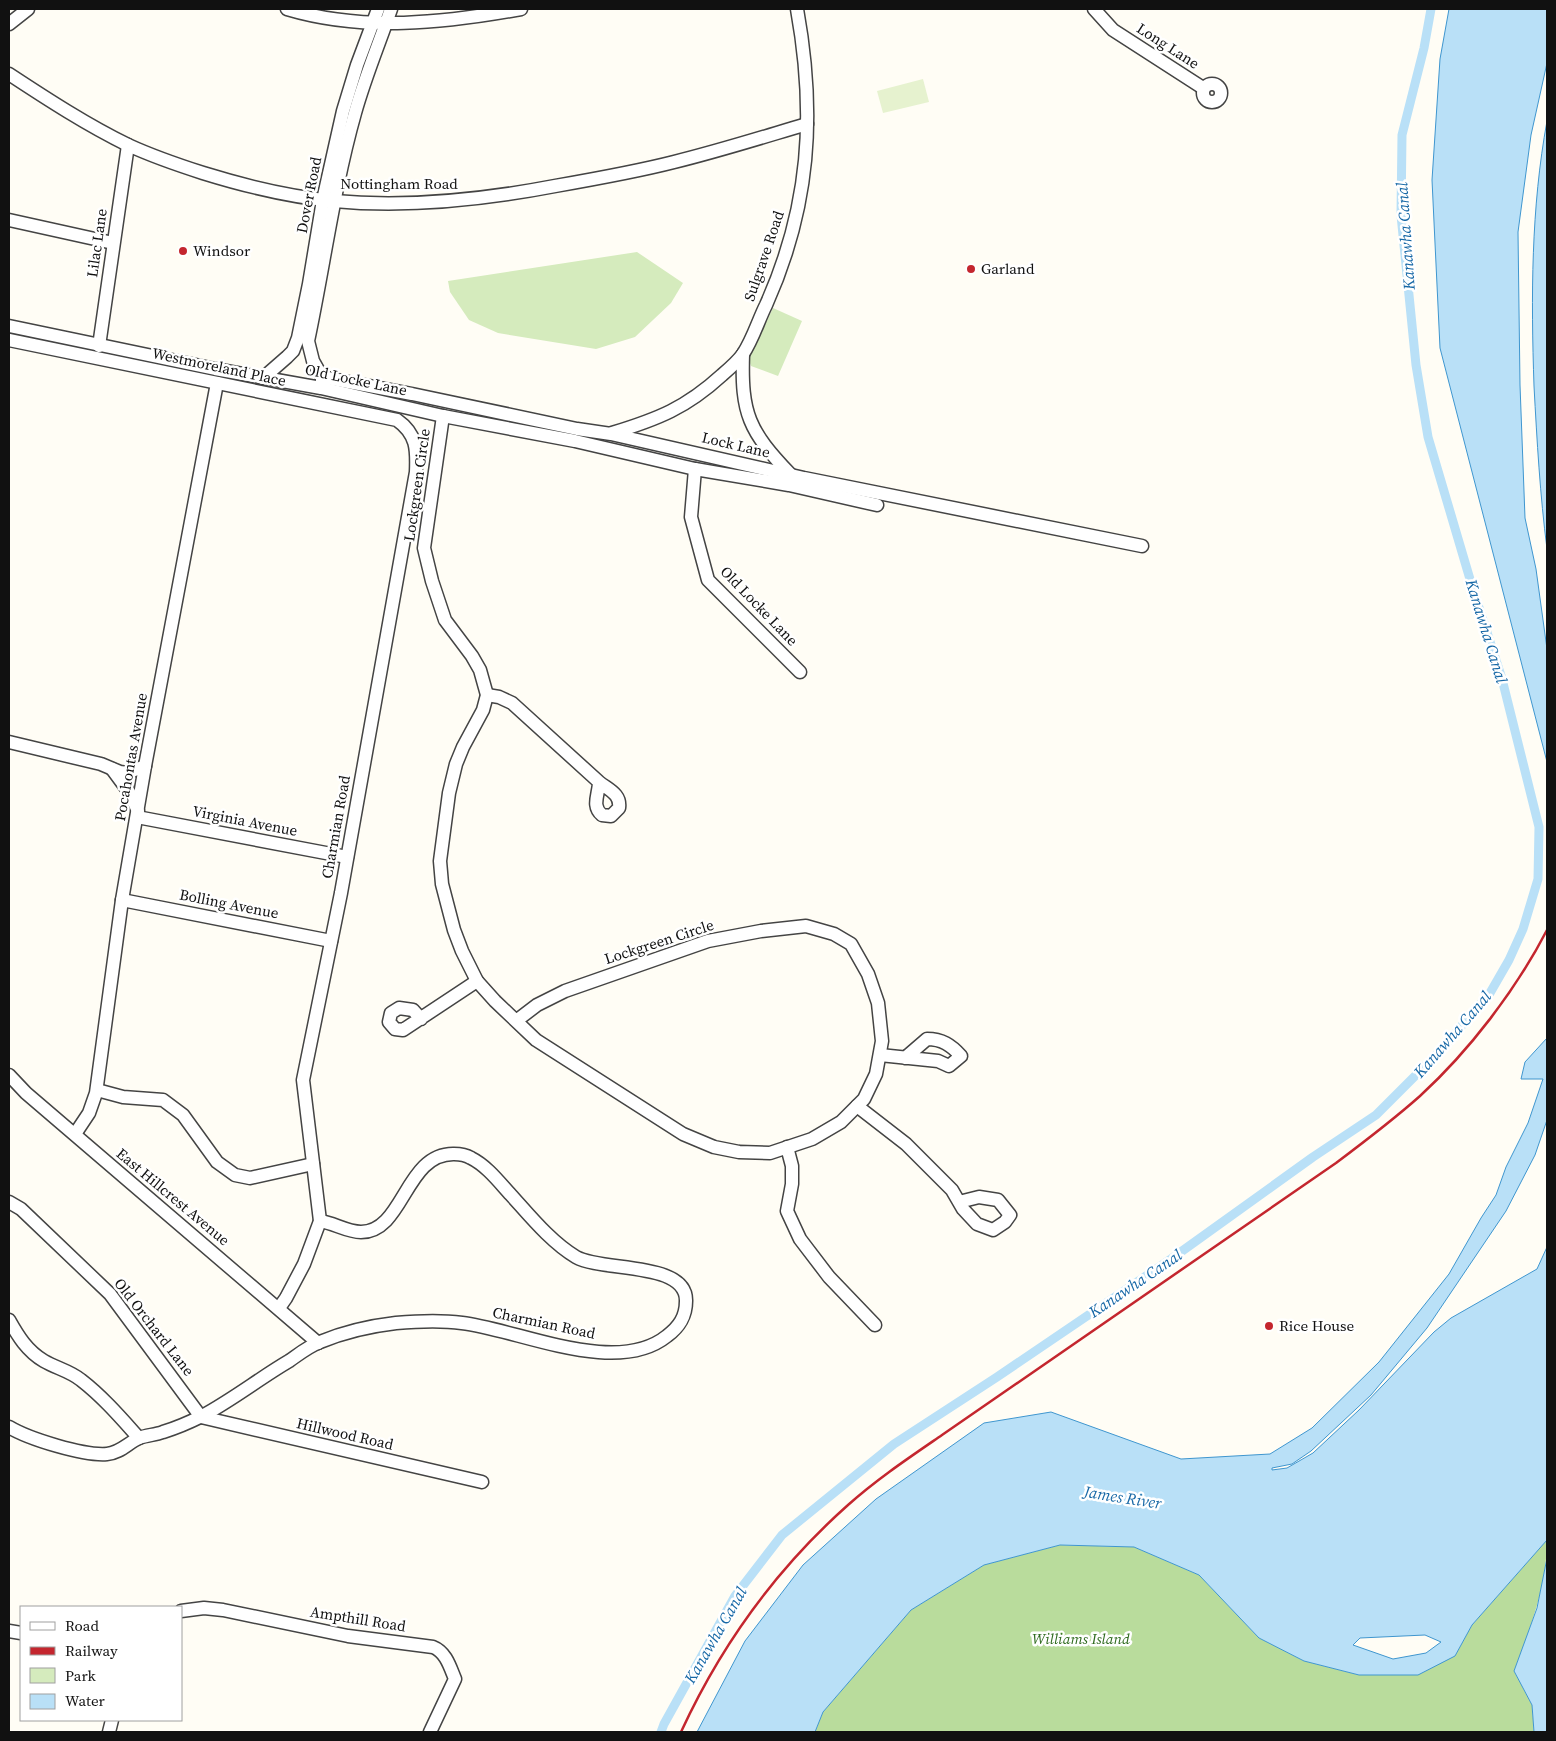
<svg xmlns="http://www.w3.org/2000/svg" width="1556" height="1741" font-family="'Source Serif 4',serif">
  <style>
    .green { fill: #d5ebbd }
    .forest { fill: #b9dc9c }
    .pitch { fill: #e6f2cf }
    .water { fill: #b9e0f7; stroke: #3f96cf; fill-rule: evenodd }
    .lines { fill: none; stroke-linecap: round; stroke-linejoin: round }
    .canal { stroke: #b9e0f7; stroke-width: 9 }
    .minor-casing { stroke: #444; stroke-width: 15 }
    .minor { stroke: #fff; stroke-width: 12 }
    .rail { stroke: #c4262e; stroke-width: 2.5 }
    .poi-dot { fill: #c4262e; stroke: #fff; stroke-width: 2 }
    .labels { text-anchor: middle; stroke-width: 5; stroke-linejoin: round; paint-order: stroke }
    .street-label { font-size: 15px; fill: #111; stroke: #fff }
    .poi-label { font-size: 15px; fill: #111; stroke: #fff; text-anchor: start }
    .park-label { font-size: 15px; font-style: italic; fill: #2f6b1f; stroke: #fff }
    .water-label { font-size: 16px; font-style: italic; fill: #1768a6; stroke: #fff }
  </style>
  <rect width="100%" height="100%" fill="#fffdf5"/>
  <g class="green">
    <path d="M 637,252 L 683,283 L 671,303 L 635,337 L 596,349 L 498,333 L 469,320 L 450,292 L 448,281 Z"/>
    <path d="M 773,308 L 802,321 L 778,376 L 751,366 L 749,360 L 752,351 Z"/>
  </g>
  <path class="forest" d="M 1547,1540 C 1547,1586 1530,1629 1514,1671 L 1532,1705 L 1534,1732 L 815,1732 L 823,1712 L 911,1610 L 984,1565 L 1060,1545 L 1134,1547 L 1199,1575 L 1259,1638 L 1304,1661 L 1359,1675 L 1455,1656 L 1472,1625 Z"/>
  <path class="pitch" d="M 923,79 L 929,102 L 883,113 L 877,91 Z"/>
  <g class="water">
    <path d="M 1449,9 L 1547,9 L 1547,63 L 1531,135 L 1518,232 L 1520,385 L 1525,518 L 1536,569 L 1547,649 L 1547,762 L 1440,348 L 1432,180 L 1440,59 Z"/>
    <path d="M 1547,121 L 1547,549 C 1540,495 1537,441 1534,386 C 1531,297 1531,208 1547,121 Z"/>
    <path d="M 1547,1038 L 1547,1120 L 1535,1155 L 1506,1211 L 1427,1328 L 1371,1395 L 1311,1451 L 1292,1464 L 1272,1468 L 1272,1470 L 1287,1468 L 1313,1453 L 1359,1410 L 1434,1332 L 1451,1318 L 1537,1269 L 1547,1247 L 1547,1540 L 1472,1625 L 1455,1656 L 1418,1675 L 1359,1675 L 1304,1661 L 1259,1638 L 1199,1575 L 1134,1547 L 1060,1545 L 984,1565 L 911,1610 L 823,1712 L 815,1732 L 697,1732 L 745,1641 L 803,1565 L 876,1499 L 984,1423 L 1051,1412 L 1181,1459 L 1270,1454 L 1312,1428 L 1379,1362 L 1449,1274 L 1481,1218 L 1496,1195 L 1506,1167 L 1528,1123 L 1543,1079 L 1521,1079 L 1525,1062 ZM 1425,1635 L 1441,1642 L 1426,1653 L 1393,1659 L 1353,1645 L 1360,1638 Z"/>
    <path d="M 1547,1558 L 1547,1732 L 1534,1732 L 1532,1705 L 1514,1671 L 1537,1608 Z"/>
  </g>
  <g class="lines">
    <path class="canal" d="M 661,1732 L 664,1724 L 735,1596 L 782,1535 L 894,1444 L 997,1377 L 1171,1259 L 1313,1157 L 1376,1115 L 1439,1052 L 1490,993 L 1509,960 L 1523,929 L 1538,879 L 1539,827 L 1502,679 L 1472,586 L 1428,437 L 1416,365 L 1401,215 L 1402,135 L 1424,48 L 1431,9"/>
    <defs>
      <g id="minor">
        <path d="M 287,9 C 364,32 444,23 521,9"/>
        <path d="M 1094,9 L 1113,30 L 1203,88"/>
        <path d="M 9,24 L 28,9"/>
        <path d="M 9,74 C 47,99 87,125 128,145 C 152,156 178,165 203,173 C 245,186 289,197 334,201 C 408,208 482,200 555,186 C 595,179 635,172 674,162 C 719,151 763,137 807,124"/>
        <circle cx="1212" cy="93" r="9"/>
        <path d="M 9,220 L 113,243"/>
        <path d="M 9,326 L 215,369 L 321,388 L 443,416 L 575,441 L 695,469 L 789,485 L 877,505"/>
        <path d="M 9,340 L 397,420 C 417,434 417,450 416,472 L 341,893 L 303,1080 L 320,1221 L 304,1264 L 286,1298 L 279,1308"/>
        <path d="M 99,346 L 128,145"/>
        <path d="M 743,354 C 741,414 749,431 790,474"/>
        <path d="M 322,377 L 412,394 L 577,429 L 611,434 L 804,478 L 1142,546"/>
        <path d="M 263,378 L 287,357 L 293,351 L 298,338 L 309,284 L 323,200 L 343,111 L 357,65 L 378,9"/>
        <path d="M 322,385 L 322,377 L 313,361 L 308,341 C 324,265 334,187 355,113 C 365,77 379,44 391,9"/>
        <path d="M 443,416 L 424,548 L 432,581 L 445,620 L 472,656 L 480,670 L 487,695 L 483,710 L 463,747 L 456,764 L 449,793 L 440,861 L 442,884 L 454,930 L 462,951 L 477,981 L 495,1001 L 536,1040 L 683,1134 L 714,1147 L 739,1152 L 770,1153 L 812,1139 L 841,1122 L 864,1099 L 876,1074 L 882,1041 L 878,1003 L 868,974 L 851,944 L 834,934 L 806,926 L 761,931 L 708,941 L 565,991 L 537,1005 L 516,1021"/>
        <path d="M 612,433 C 658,419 686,408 722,375 C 729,369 738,361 743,354 C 753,339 758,321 766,305 C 810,207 816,114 797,9"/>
        <path d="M 695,469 L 691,517 L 708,580 L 800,672"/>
        <path d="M 487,695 L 499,697 L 512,703 L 599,782 C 609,790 621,794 619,808 L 611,816 L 602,815 C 591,806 599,794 599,782"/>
        <path d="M 9,742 L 101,764 L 120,772 L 127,773 L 145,766"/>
        <path d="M 112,769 L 129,792 L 138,811"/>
        <path d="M 137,817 L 347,857"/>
        <path d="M 122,900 L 331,941"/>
        <path d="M 421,1019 L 413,1010 L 399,1008 L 391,1013 L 389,1022 L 395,1029 L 403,1030 L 477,981"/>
        <path d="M 880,1055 L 938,1061 L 949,1066 L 961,1056 C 951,1045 942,1039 927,1039 L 905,1058"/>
        <path d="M 9,1075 L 26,1093 L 318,1343"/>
        <path d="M 97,1090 L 123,1097 L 163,1100 L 183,1115 L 217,1162 L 235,1175 L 250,1178 L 313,1164"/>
        <path d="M 857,1106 L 906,1144 L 952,1190 L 963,1209 L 977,1224 L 993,1230 L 1005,1222 L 1010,1215 L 998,1200 L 979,1197 L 959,1202"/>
        <path d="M 75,1134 L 89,1113 L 96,1093 L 122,900 L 145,766 L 217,383"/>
        <path d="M 787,1147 L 792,1166 L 792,1184 L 787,1211 L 800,1239 L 829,1277 L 875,1325"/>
        <path d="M 9,1202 L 21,1209 L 110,1294 L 201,1417"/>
        <path d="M 9,1320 C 18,1336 27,1351 44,1361 C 56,1368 70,1371 81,1380 C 103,1397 121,1418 139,1438"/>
        <path d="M 201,1417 L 482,1482"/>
        <path d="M 9,1427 C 29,1439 84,1456 107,1454 C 120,1453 128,1443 139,1438 C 147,1435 155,1435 163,1432 C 176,1428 190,1422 202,1416 C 232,1400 260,1378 289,1361 C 299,1354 309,1346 320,1342 C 344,1332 370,1326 396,1323 C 418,1321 441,1320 462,1323 C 520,1330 616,1377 667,1336 C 679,1327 686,1317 686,1301 C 687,1261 602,1272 576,1257 C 551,1242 530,1216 511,1195 C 499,1182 487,1166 471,1158 C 466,1155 459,1154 454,1154 C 405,1153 404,1232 361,1232 C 347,1232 334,1223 320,1221"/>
        <path d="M 181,1611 L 204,1608 L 223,1610 L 348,1636 L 433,1647 C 446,1652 450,1667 455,1679 L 430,1732"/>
        <path d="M 9,1631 L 21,1633"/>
        <path d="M 109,1732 L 112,1720"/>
      </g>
    </defs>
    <use href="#minor" class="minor-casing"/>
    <use href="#minor" class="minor"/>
    <path class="rail" d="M 681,1732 C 721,1645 776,1569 848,1505 C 877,1479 910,1457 942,1435 L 1336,1163 C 1364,1142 1393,1120 1420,1096 C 1469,1051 1516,990 1547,930"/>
  </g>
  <g class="poi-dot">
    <circle cx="183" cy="251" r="5"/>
    <circle cx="971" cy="269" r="5"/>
    <circle cx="1269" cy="1326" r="5"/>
  </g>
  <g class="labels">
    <g class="street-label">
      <text transform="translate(1168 46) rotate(33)" y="5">Long Lane</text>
      <text x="399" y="189">Nottingham Road</text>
      <text transform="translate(309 195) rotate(-79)" y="5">Dover Road</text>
      <text transform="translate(97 243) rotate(-82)" y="5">Lilac Lane</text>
      <text transform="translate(764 256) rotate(-71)" y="5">Sulgrave Road</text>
      <text transform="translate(219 367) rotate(12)" y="5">Westmoreland Place</text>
      <text transform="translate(356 380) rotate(12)" y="5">Old Locke Lane</text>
      <text transform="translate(736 445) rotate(13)" y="5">Lock Lane</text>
      <text transform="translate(417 485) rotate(-82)" y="5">Lockgreen Circle</text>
      <text transform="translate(759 606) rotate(46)" y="5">Old Locke Lane</text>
      <text transform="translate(131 757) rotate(-80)" y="5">Pocahontas Avenue</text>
      <text transform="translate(245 821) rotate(11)" y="5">Virginia Avenue</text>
      <text transform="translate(336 827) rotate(-80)" y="5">Charmian Road</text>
      <text transform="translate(229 904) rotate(11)" y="5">Bolling Avenue</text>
      <text transform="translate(659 942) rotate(-18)" y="5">Lockgreen Circle</text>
      <text transform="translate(173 1197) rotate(40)" y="5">East Hillcrest Avenue</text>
      <text transform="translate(544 1323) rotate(12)" y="5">Charmian Road</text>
      <text transform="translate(154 1327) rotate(52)" y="5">Old Orchard Lane</text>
      <text transform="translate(345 1434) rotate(13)" y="5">Hillwood Road</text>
      <text transform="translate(358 1619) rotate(9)" y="5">Ampthill Road</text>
    </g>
    <g class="poi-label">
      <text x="193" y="256">Windsor</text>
      <text x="981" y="274">Garland</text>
      <text x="1279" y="1331">Rice House</text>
    </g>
    <g class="park-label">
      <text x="1081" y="1644">Williams Island</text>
    </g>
    <g class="water-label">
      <text transform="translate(1405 236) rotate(-94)" y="6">Kanawha Canal</text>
      <text transform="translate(1487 631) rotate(73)" y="6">Kanawha Canal</text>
      <text transform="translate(1452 1034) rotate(-49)" y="6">Kanawha Canal</text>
      <text transform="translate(1135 1283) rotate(-34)" y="6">Kanawha Canal</text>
      <text transform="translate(1123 1497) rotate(9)" y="6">James River</text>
      <text transform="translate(715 1635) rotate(-60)" y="6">Kanawha Canal</text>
    </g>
  </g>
  <rect width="1556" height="1741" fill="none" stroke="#111111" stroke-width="20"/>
  <rect x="20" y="1606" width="162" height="115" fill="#ffffff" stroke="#a0a0a0"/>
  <rect x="30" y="1622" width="25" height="8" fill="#ffffff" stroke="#a0a0a0"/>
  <text x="65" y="1631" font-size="15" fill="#111111">Road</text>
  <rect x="30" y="1647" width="25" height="8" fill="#c4262e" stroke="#a0a0a0"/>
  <text x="65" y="1656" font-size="15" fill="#111111">Railway</text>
  <rect x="30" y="1668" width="25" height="15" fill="#d5ebbd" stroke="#a0a0a0"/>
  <text x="65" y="1681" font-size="15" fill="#111111">Park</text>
  <rect x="30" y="1694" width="25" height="15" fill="#b9e0f7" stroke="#a0a0a0"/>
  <text x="65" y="1706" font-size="15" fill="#111111">Water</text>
</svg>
